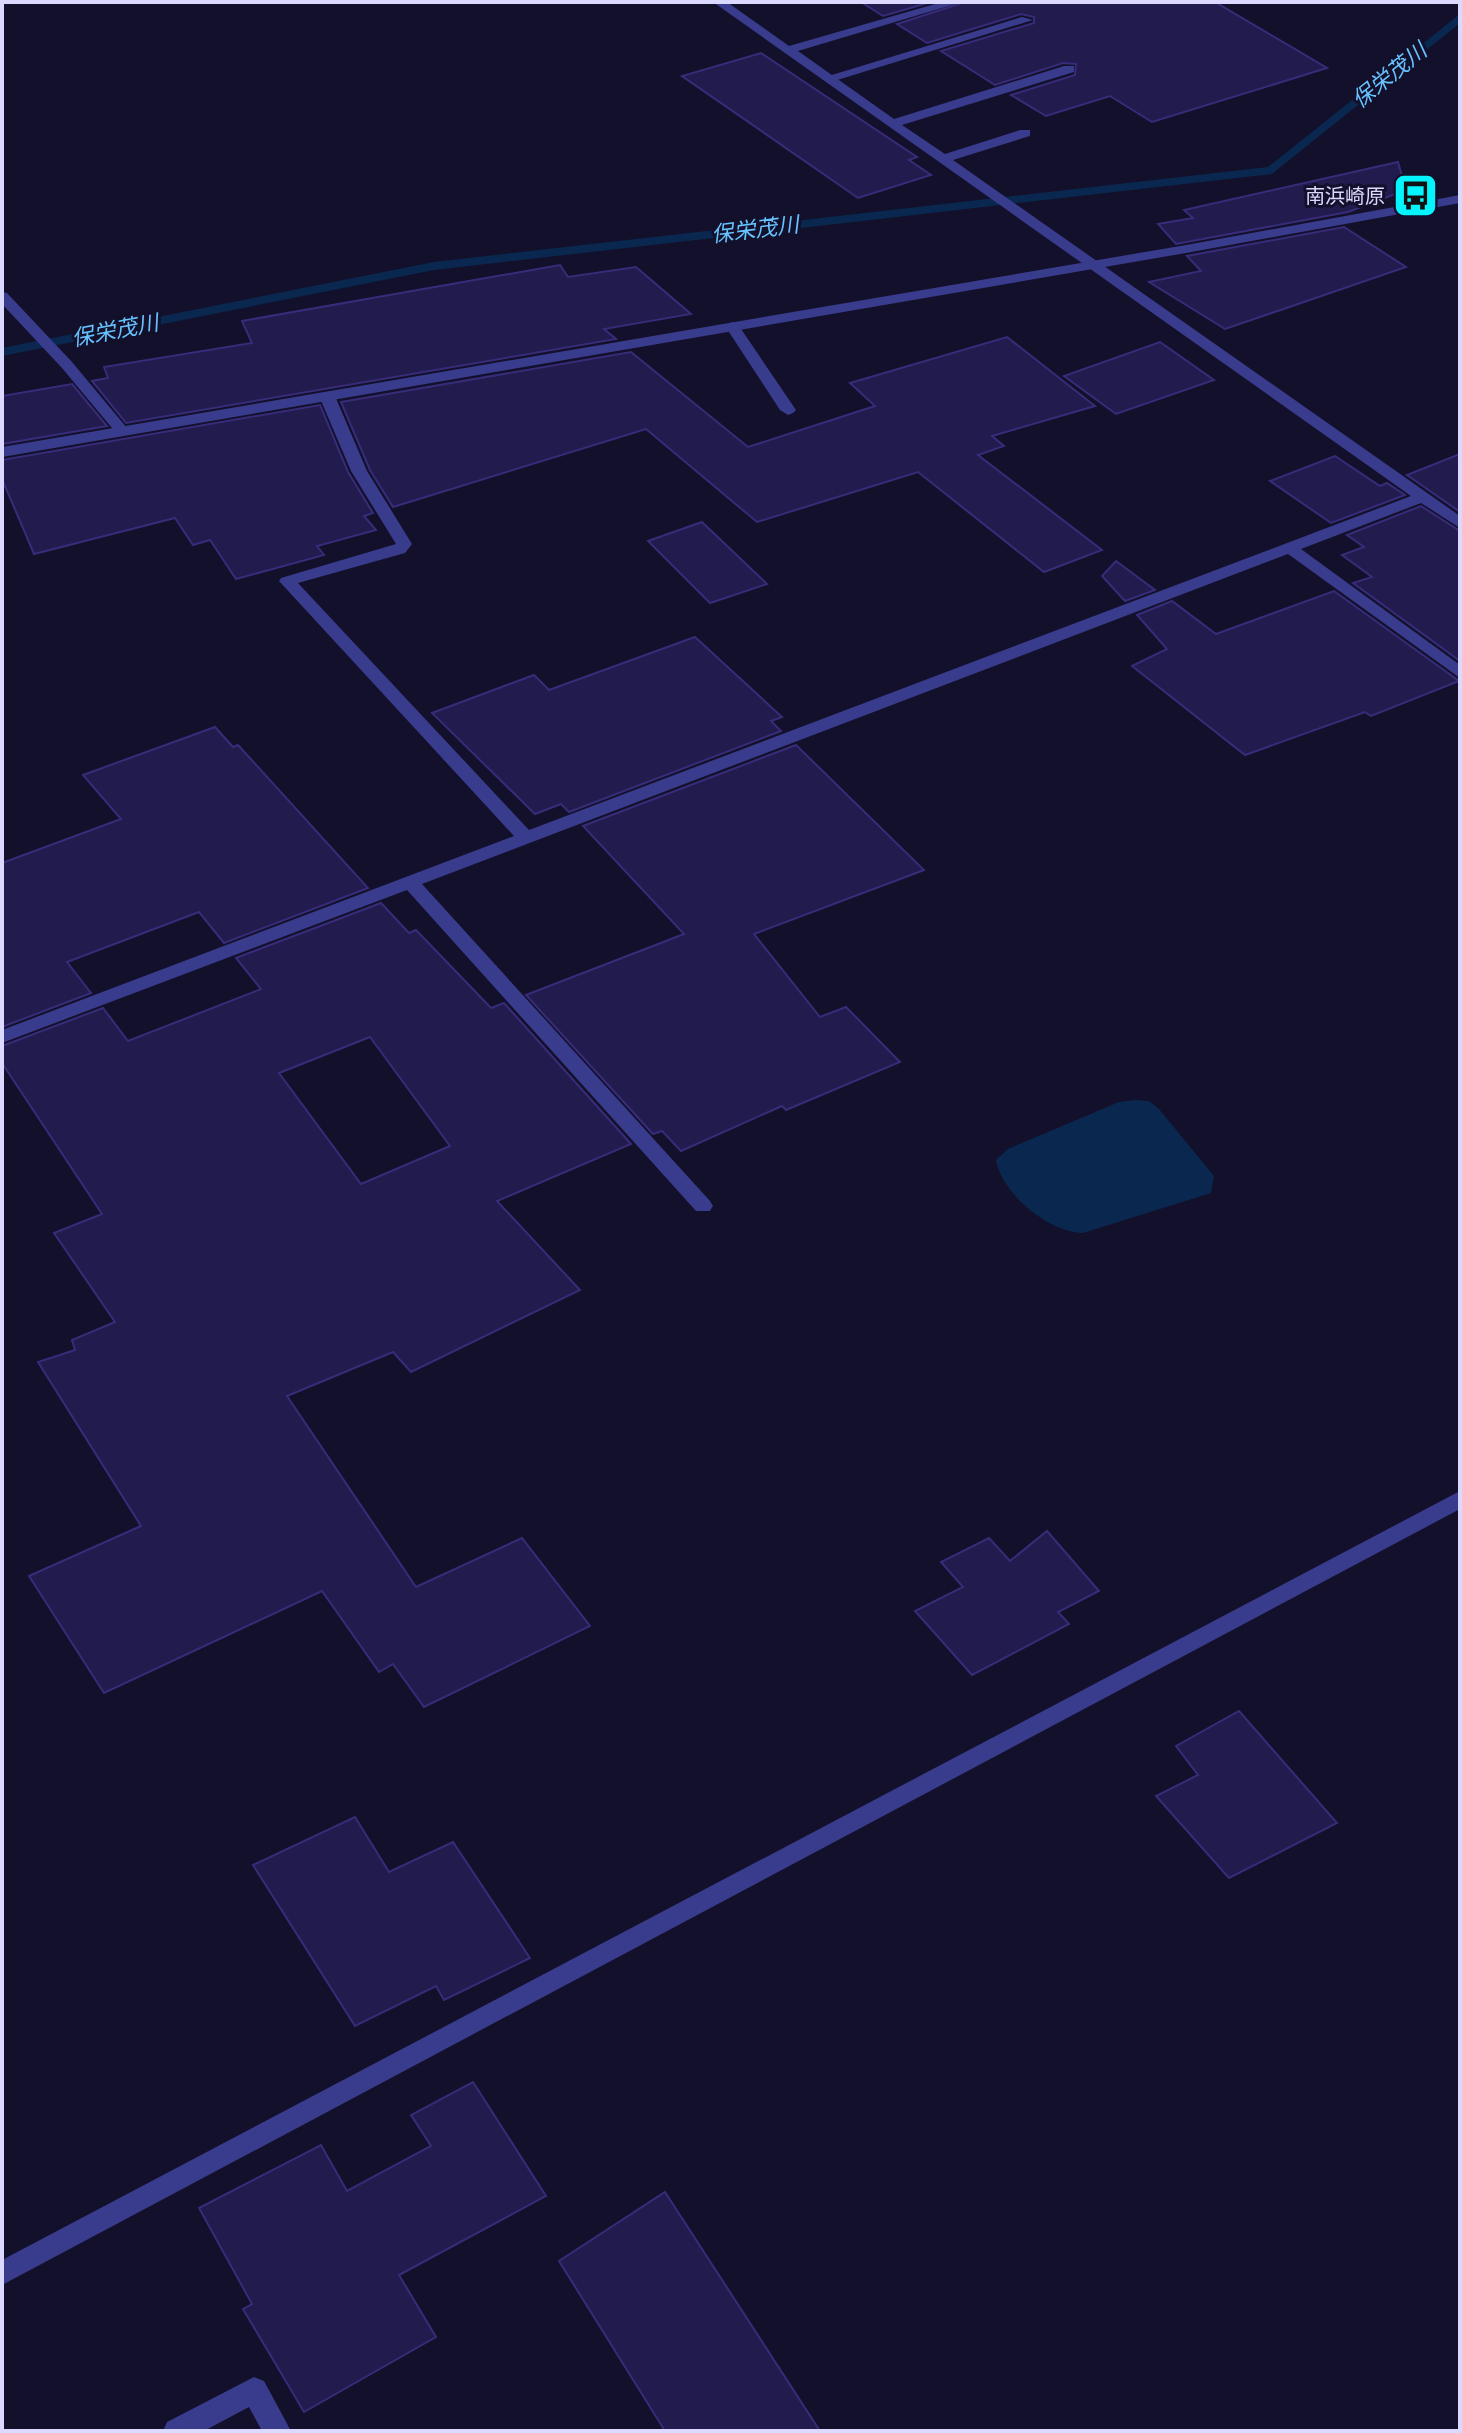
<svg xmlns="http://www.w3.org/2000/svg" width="1462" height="2433" font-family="'Open Sans','Noto Sans JP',sans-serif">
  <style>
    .water { fill: #0a284f }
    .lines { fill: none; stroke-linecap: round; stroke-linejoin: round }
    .stream { fill: #0a284f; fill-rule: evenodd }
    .building { fill: #221b4d; stroke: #372c79; stroke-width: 2; fill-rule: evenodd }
    .service { fill: #393b8c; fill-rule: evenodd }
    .minor { fill: #393b8c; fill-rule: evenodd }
    .tertiary { fill: #393b8c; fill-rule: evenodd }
    .labels { text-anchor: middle; stroke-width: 6; stroke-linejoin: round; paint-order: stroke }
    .far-poi-label { font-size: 20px; fill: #dbd9ff; stroke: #13102b; text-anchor: end }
    .far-water-label { font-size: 22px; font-style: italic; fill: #67c2ff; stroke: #13102b }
  </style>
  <rect width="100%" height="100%" fill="#13102b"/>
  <path class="water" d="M 1136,1100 L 1149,1101 L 1159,1109 L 1214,1176 L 1211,1193 L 1083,1233 C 1048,1232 1002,1194 996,1160 L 1008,1149 L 1119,1102 Z"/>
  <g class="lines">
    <path class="stream" d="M 1460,14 L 1460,23 L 1272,174 L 434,270 L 2,356 L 2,348 L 434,262 L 1268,167 Z"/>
  </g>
  <g class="building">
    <path d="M 861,2 L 931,2 L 883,16 Z"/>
    <path d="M 965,2 L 1215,2 L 1327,68 L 1152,122 L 1110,96 L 1046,116 L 1011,95 L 1075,75 L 1076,64 L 1063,63 L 995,85 L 941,51 L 1034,23 L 1034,17 L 1021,14 L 927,43 L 897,24 Z"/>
    <path d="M 761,53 L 917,157 L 909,160 L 931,175 L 858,198 L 682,76 Z"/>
    <path d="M 1398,162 L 1406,190 L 1348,212 L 1176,244 L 1158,224 L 1193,218 L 1184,210 Z"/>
    <path d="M 1344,227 L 1406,267 L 1225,329 L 1149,282 L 1201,271 L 1187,256 Z"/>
    <path d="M 560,265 L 568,277 L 636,267 L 691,314 L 604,329 L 616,339 L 126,423 L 92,381 L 108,378 L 104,367 L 252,343 L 242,321 Z"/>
    <path d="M 1007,337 L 1095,406 L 992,436 L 1004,446 L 978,455 L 1102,550 L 1044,572 L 918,472 L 757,522 L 646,429 L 393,507 L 370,470 L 341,402 L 631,352 L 748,447 L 875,406 L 850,383 Z"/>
    <path d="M 1160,342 L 1214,380 L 1116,414 L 1064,376 Z"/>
    <path d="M 72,384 L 107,426 L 2,444 L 2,396 Z"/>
    <path d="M 320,405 L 348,472 L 373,513 L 364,516 L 376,530 L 317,546 L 324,555 L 236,579 L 210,540 L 193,545 L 175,518 L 34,554 L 2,479 L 2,460 Z"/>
    <path d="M 1460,454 L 1460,512 L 1407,475 Z"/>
    <path d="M 1335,456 L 1380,486 L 1387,483 L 1405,495 L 1331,523 L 1270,481 Z"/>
    <path d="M 1421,506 L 1460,531 L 1460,661 L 1353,583 L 1372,577 L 1342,555 L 1364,547 L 1347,535 Z"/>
    <path d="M 702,522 L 767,584 L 710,603 L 648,541 Z"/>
    <path d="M 1116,561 L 1155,590 L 1125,601 L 1102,576 Z"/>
    <path d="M 1334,591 L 1459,681 L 1371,716 L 1365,712 L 1245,755 L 1132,666 L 1167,649 L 1137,615 L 1172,601 L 1216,634 Z"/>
    <path d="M 695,637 L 782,717 L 771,721 L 781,731 L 569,812 L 561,804 L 535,814 L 432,713 L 534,675 L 549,690 Z"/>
    <path d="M 215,727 L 233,747 L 238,745 L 368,888 L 224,943 L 199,912 L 67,962 L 91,993 L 2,1027 L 2,863 L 121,819 L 83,775 Z"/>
    <path d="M 796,745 L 924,870 L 754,934 L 820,1017 L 846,1007 L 900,1062 L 786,1110 L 782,1106 L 681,1151 L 662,1131 L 653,1134 L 526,995 L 684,934 L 583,826 Z"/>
    <path d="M 381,903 L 409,933 L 416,930 L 491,1008 L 504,1003 L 631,1144 L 497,1201 L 580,1290 L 411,1372 L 393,1352 L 287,1396 L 416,1587 L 522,1538 L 590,1626 L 424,1707 L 393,1664 L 379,1672 L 322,1591 L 104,1693 L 29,1576 L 141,1526 L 38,1362 L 75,1350 L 72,1340 L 115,1322 L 54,1233 L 102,1214 L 2,1063 L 2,1046 L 103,1008 L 128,1041 L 261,989 L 236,958 ZM 370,1037 L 450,1146 L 361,1184 L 279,1073 Z"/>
    <path d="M 1047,1531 L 1099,1591 L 1058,1612 L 1069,1624 L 972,1675 L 915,1611 L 963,1587 L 941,1562 L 989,1538 L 1010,1561 Z"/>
    <path d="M 1239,1711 L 1337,1823 L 1229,1878 L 1156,1796 L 1198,1775 L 1176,1746 Z"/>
    <path d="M 355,1817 L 389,1872 L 453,1842 L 530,1958 L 444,2000 L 436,1986 L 355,2026 L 253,1865 Z"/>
    <path d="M 473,2082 L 546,2196 L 399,2275 L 436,2337 L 304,2412 L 243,2309 L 252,2304 L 199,2208 L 321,2145 L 347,2191 L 431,2146 L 411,2115 Z"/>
    <path d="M 665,2192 L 820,2431 L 665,2431 L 559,2261 Z"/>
  </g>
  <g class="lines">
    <g class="service">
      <path d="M 1022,17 L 1033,20 L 834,81 L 822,78 Z"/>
      <path d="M 732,322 L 739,326 L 796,410 L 793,413 L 788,415 L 780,410 L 725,326 Z"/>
      <path d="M 254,2377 L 264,2381 L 291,2431 L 262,2431 L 249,2407 L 204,2431 L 163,2431 L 167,2422 Z"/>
    </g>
    <g class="minor">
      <path d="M 713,2 L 727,2 L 789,46 L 942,2 L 962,2 L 798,51 L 894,119 L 1064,66 L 1074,66 L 1074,72 L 902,125 L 945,154 L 1020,130 L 1030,130 L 1030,136 L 953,160 L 1460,516 L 1460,528 L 1421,503 L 1301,549 L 1460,665 L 1460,678 L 1288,554 L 422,884 L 710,1201 L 713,1206 L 710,1211 L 696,1211 L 407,890 L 2,1043 L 2,1030 L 514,836 L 279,581 L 281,578 L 396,544 L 351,471 L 319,396 L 322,393 L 332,393 L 335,396 L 367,471 L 412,544 L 405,553 L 298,583 L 529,830 L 1411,496 Z"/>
      <path d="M 2,292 L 7,293 L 72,362 L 127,428 L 127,434 L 117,434 L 62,368 L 2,304 Z"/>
      <path d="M 1460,1491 L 1460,1509 L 2,2285 L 2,2260 Z"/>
    </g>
    <path class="tertiary" d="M 1460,195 L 1460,203 L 1186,253 L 2,457 L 2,447 L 1186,245 Z"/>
  </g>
  <defs>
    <symbol id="bus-square" viewBox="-11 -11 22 22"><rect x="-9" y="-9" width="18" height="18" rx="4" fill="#05f5ff" stroke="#13102b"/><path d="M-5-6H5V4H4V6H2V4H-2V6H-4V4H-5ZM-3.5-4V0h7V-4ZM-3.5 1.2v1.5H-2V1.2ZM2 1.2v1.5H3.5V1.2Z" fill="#111"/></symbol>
  </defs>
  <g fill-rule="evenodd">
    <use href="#bus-square" x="1390" y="170" width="51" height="51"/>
  </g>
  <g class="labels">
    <g class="far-poi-label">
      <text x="1385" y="203">南浜崎原</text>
    </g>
    <g class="far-water-label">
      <text transform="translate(1389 75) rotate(-39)" y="8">保栄茂川</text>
      <text transform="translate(755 229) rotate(-7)" y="8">保栄茂川</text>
      <text transform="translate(115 330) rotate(-11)" y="8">保栄茂川</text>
    </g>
  </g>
  <rect width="1462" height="2433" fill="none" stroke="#dbd9ff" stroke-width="8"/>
</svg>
